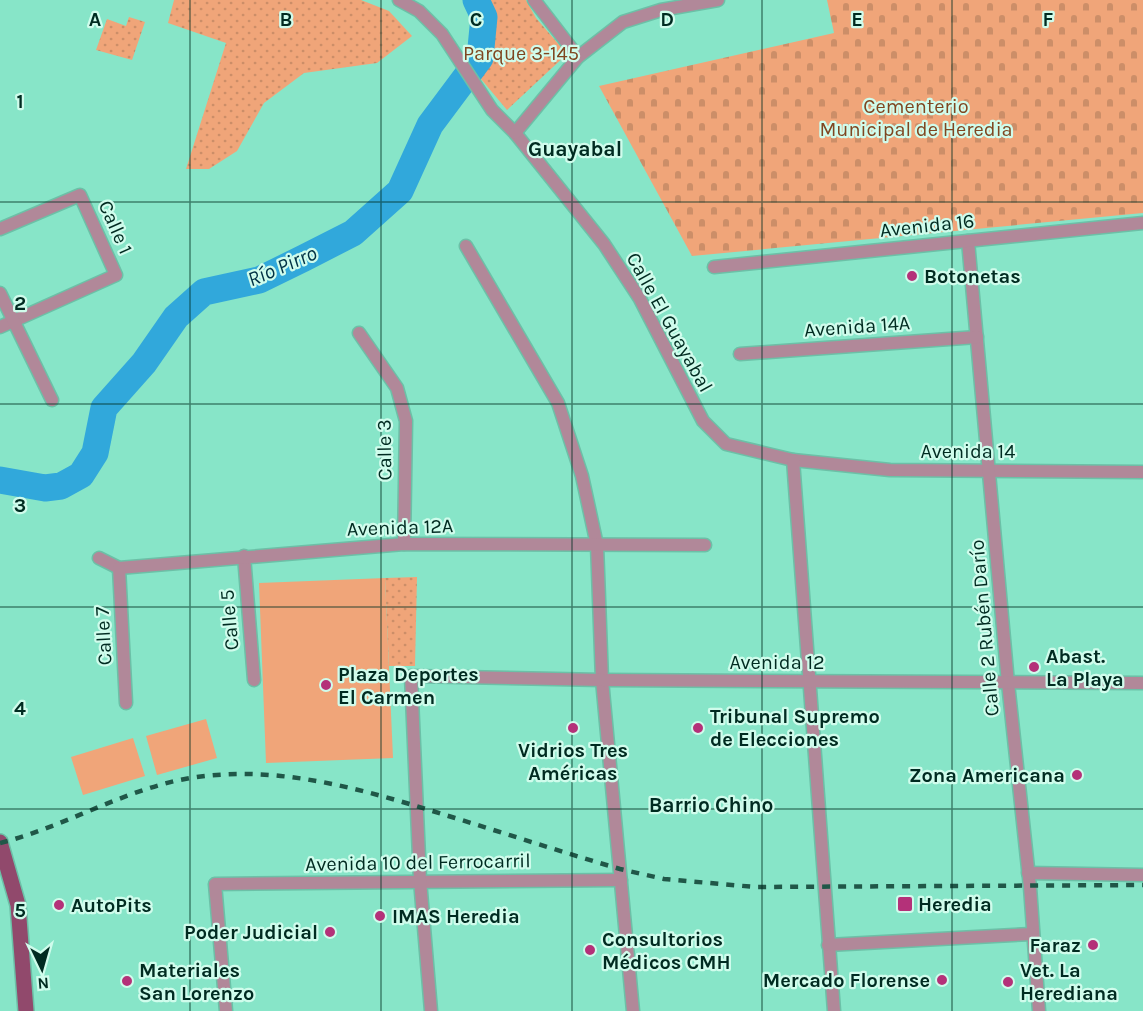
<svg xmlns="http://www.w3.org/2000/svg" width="1143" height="1011" font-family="Karla,sans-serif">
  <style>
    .grass { fill: #f0a579 }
    .cemetery { fill: url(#cemetery-stones) }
    .park { fill: url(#park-dots) }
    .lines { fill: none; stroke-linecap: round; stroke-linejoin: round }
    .river { stroke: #31a8db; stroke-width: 27 }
    .minor-casing { stroke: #6cc0a7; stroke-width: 15 }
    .primary-casing { stroke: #6cc0a7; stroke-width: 18 }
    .minor { stroke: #b18899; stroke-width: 12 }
    .primary { stroke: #91496c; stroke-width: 15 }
    .rail { stroke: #205748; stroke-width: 4.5; stroke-dasharray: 8 8; stroke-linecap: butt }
    .grid { fill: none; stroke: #002b21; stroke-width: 1.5; stroke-opacity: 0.55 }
    .poi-dot { fill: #b43179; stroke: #d0fcec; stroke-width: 2 }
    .labels { text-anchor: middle; stroke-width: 4.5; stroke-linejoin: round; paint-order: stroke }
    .park-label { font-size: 20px; fill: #7f4620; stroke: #d0fcec }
    .street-label { font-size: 20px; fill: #002b21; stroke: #d0fcec }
    .poi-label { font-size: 20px; font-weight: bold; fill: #002b21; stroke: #d0fcec; text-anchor: start }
    .neighbourhood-label { font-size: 21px; font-weight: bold; fill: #002b21; stroke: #d0fcec }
    .water-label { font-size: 21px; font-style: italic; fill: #003145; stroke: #d0fcec }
    .grid-label { font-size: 20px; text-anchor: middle; font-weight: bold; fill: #002b21; stroke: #d0fcec; stroke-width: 4.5; stroke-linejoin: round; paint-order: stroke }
  </style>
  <defs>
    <pattern id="cemetery-stones" width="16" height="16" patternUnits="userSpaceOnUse" patternTransform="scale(1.5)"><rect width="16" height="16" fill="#f0a579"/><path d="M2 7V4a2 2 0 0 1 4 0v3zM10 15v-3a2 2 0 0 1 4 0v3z" fill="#cc8e68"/></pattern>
    <pattern id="park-dots" width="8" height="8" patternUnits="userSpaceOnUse" patternTransform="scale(1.5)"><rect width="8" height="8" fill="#f0a579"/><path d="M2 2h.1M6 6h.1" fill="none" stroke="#cc8e68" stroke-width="1.8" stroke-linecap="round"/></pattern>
  </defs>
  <rect width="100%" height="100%" fill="#87e5c8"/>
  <g class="grass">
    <path d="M 385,578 L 393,758 L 266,763 L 259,583 Z"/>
    <path d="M 206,719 L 217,758 L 157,775 L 146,736 Z"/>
    <path d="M 133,738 L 145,776 L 83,795 L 71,757 Z"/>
  </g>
  <path class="cemetery" d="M 827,0 L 1143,0 L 1143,213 L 692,256 L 599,86 L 834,33 Z"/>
  <g class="park">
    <path d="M 174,0 L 361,0 L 389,11 L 412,36 L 377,63 L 304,73 L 264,103 L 237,151 L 209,169 L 186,169 L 226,43 L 168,23 Z"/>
    <path d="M 483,0 L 526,0 L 536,18 L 567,54 L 507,110 L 476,73 C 491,46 495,29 483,0 Z"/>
    <path d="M 129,17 L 145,22 L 132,60 L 96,50 L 107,19 L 126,26 Z"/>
    <path d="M 417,577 L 415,666 L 389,666 L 385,578 Z"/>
  </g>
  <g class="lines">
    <path class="river" d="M 0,480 L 45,488 L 61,486 L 81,475 L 95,453 L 104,408 L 144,363 L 176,317 L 204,292 L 259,280 L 304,258 L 353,233 L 400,191 L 430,125 L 480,58 L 484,17 L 476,0"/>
    <defs>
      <g id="minor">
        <path d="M 399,0 L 419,11 L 442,34 L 492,110 L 515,133 L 604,244 L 640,299 L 703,421 L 726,444 L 793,460 L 890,470 L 1143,472"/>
        <path d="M 534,0 L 578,57"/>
        <path d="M 515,133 L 578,57 L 623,22 L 661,10 L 718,0"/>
        <path d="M 0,229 L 80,195 L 116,275 L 0,327"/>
        <path d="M 968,241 L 1008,683 L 1030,887 L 1039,1011"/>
        <path d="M 466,246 L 558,403 L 582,476 L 597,545 L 602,680 L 633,1011"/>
        <path d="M 714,267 L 1143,223"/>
        <path d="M 0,293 L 52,400"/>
        <path d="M 359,333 L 397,388 L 406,421 L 404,544"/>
        <path d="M 740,354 L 977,337"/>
        <path d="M 793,460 L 834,1011"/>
        <path d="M 244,556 L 254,680"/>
        <path d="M 99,558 L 119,568 L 404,544 L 705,545"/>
        <path d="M 119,568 L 126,703"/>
        <path d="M 1028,873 L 1143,875"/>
        <path d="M 828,945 L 1032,934"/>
        <path d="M 226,1011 L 215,884 L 621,880"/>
        <path d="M 431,1011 L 420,880 L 411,676 L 602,680 L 1143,683"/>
      </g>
      <path id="primary" d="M 0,842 L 18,905 L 26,1011"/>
    </defs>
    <use href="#minor" class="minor-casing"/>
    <use href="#primary" class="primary-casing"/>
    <use href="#minor" class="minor"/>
    <use href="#primary" class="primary"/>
    <path class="rail" d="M 0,843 C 60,828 115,795 175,781 C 271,760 365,790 455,818 C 510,835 565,853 620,869 L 664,879 L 755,887 L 1143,885"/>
  </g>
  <path class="grid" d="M 190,0 L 190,1011M 381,0 L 381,1011M 572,0 L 572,1011M 762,0 L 762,1011M 952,0 L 952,1011M 0,202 L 1143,202M 0,404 L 1143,404M 0,607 L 1143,607M 0,809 L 1143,809"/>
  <g class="poi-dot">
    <circle cx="912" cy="276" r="6"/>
    <circle cx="1034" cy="667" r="6"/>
    <circle cx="326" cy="685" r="6"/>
    <circle cx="573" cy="728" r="6"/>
    <circle cx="698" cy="728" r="6"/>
    <circle cx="1077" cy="775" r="6"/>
    <rect x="897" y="896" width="16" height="16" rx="3"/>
    <circle cx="59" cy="905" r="6"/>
    <circle cx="380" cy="916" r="6"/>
    <circle cx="330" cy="932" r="6"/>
    <circle cx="1093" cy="945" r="6"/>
    <circle cx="590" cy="950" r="6"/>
    <circle cx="942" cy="980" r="6"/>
    <circle cx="127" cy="981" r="6"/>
    <circle cx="1008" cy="982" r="6"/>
  </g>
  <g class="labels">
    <g class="park-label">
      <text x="521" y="60">Parque 3-145</text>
      <text x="916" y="113">Cementerio<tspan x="916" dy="23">Municipal de Heredia</tspan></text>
    </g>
    <g class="street-label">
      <text transform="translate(927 225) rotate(-6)" y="7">Avenida 16</text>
      <text transform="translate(116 227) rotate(66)" y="7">Calle 1</text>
      <text transform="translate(670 322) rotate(61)" y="7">Calle El Guayabal</text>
      <text transform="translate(857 326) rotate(-4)" y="7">Avenida 14A</text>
      <text transform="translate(384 450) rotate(-91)" y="7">Calle 3</text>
      <text x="968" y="458">Avenida 14</text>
      <text transform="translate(400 527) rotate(-2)" y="7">Avenida 12A</text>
      <text transform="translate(229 620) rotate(-95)" y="7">Calle 5</text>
      <text transform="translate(984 628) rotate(-95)" y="7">Calle 2 Rubén Darío</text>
      <text transform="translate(103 636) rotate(-93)" y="7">Calle 7</text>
      <text x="777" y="669">Avenida 12</text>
      <text transform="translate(418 862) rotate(-1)" y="7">Avenida 10 del Ferrocarril</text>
    </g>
    <g class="poi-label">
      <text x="924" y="283">Botonetas</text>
      <text x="1046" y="663">Abast.<tspan x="1046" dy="23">La Playa</tspan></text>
      <text x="338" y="681">Plaza Deportes<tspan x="338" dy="23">El Carmen</tspan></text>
      <text x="710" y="723">Tribunal Supremo<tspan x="710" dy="23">de Elecciones</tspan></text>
      <text x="573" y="757" text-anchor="middle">Vidrios Tres<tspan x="573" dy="23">Américas</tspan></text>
      <text x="1065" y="782" text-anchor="end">Zona Americana</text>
      <text x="918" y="911">Heredia</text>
      <text x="71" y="912">AutoPits</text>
      <text x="392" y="923">IMAS Heredia</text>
      <text x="318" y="939" text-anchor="end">Poder Judicial</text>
      <text x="602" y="946">Consultorios<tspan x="602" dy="23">Médicos CMH</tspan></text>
      <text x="1081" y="952" text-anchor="end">Faraz</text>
      <text x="139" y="977">Materiales<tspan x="139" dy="23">San Lorenzo</tspan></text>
      <text x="1020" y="977">Vet. La<tspan x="1020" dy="23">Herediana</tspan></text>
      <text x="930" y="987" text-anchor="end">Mercado Florense</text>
    </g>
    <g class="neighbourhood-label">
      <text x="575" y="156">Guayabal</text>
      <text x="711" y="812">Barrio Chino</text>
    </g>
    <g class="water-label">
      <text transform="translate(282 266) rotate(-23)" y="7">Río Pirro</text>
    </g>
  </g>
  <g class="grid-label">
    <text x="95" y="26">A</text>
    <text x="286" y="26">B</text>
    <text x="476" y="26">C</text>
    <text x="667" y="26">D</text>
    <text x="857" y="26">E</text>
    <text x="1048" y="26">F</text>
    <text x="20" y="108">1</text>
    <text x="20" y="310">2</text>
    <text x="20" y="512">3</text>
    <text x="20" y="715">4</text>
    <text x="20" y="917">5</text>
  </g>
  <g transform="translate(42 969) rotate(175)" stroke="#d0fcec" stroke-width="4.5" paint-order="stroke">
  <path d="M0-4.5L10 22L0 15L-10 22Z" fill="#002b21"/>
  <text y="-9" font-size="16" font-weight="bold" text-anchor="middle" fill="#002b21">N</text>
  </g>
</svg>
